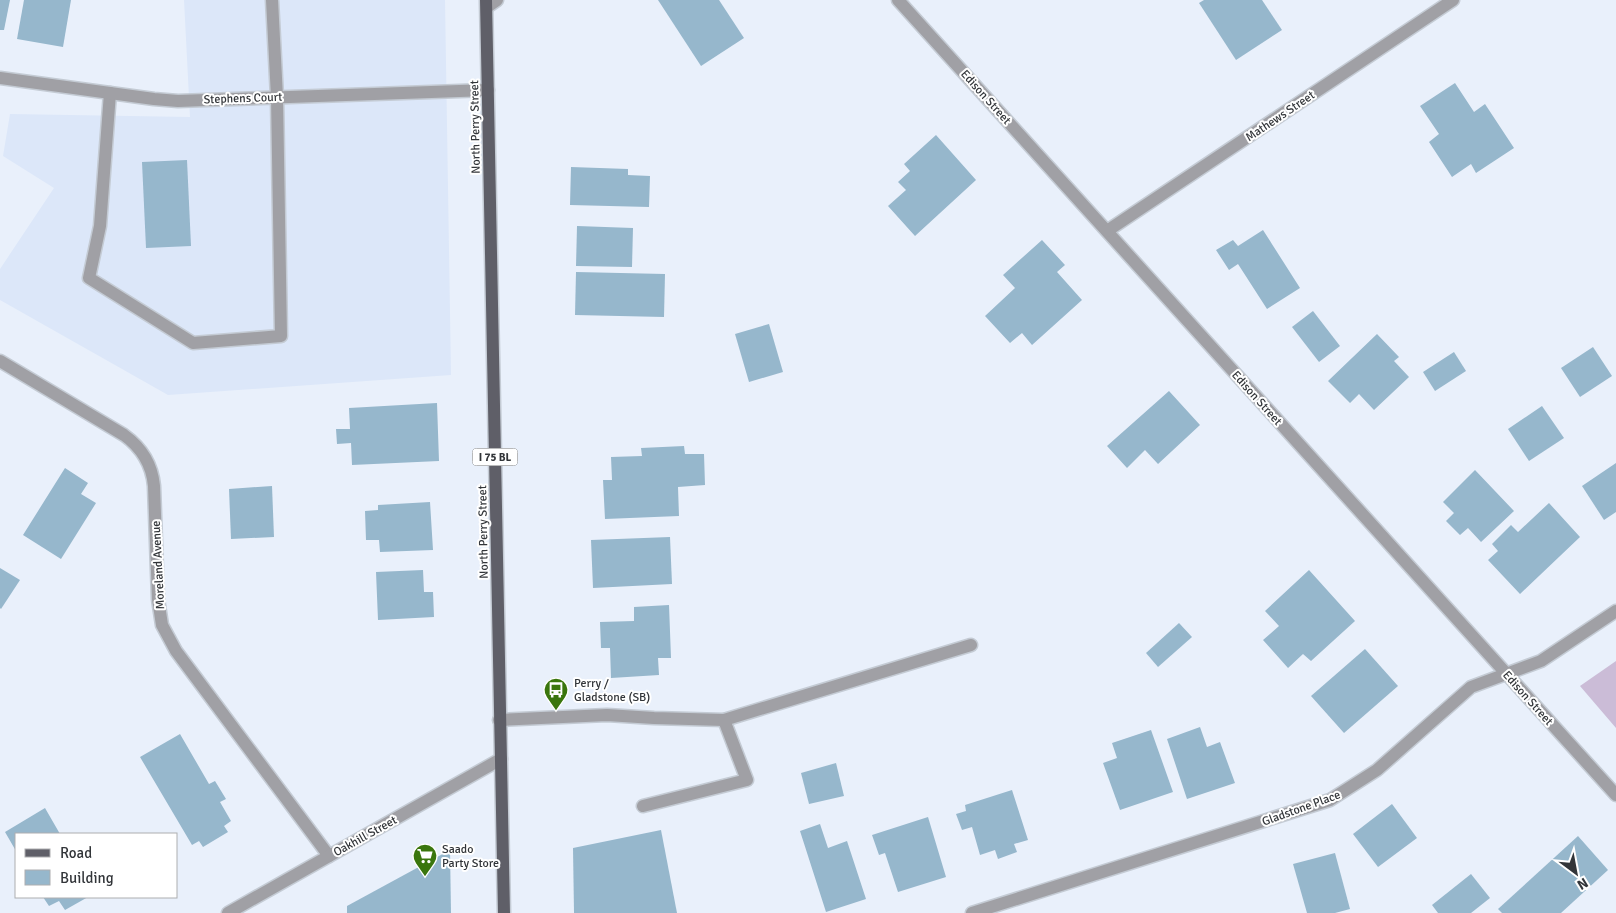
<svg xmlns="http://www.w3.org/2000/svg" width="1616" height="913" font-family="Signika,sans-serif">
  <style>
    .built { fill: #dce7f9 }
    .green { fill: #cbbcd7 }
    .building { fill: #96b7cc }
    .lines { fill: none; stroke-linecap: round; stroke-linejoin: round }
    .service-casing { stroke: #c4cbd4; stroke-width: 15 }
    .minor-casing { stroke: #c4cbd4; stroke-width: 15 }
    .primary-casing { stroke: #c4cbd4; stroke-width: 15 }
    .service { stroke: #a0a0a5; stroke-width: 12 }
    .minor { stroke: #a0a0a5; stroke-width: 12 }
    .primary { stroke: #5f5f68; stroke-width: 12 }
    .labels { text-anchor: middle; stroke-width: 4; stroke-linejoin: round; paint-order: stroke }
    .shield { fill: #fff; stroke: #707274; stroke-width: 1 }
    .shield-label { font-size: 11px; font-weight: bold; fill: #323539 }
    .street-label { font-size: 12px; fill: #323539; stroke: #fff }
    .poi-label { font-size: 12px; fill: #323539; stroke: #fff; text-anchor: start }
  </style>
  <rect width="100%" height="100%" fill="#e9f0fb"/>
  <path class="built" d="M 184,0 L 445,0 L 451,375 L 168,395 L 0,300 L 0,269 L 54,188 L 3,156 L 10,114 L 190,117 Z"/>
  <path class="green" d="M 1616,661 L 1616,728 L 1580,686 Z"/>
  <g class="building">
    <path d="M 0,0 L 10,0 L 4,30 L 0,30 Z"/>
    <path d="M 24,0 L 71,0 L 63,47 L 17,39 Z"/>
    <path d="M 658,0 L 719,0 L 744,38 L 701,66 Z"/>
    <path d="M 1204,0 L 1262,0 L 1282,30 L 1236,60 L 1199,3 Z"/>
    <path d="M 1455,83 L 1474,112 L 1485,104 L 1514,148 L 1476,173 L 1471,164 L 1452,177 L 1429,142 L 1439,134 L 1420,106 Z"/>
    <path d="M 936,135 L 976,180 L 915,236 L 888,206 L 906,190 L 898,182 L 910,171 L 904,164 Z"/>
    <path d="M 187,160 L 191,246 L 146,248 L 142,162 Z"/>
    <path d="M 571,167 L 628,169 L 628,175 L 650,176 L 649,207 L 570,205 Z"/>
    <path d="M 577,226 L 633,228 L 632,267 L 576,266 Z"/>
    <path d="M 1263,230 L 1300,288 L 1267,309 L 1238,264 L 1229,270 L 1216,250 L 1233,240 L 1238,246 Z"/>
    <path d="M 1042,240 L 1065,265 L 1057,272 L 1082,300 L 1032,345 L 1022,333 L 1010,343 L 985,316 L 1015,288 L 1003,275 Z"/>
    <path d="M 576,272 L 665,274 L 664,317 L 575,315 Z"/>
    <path d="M 1313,311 L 1340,346 L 1319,362 L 1292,327 Z"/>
    <path d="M 769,324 L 783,372 L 749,382 L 735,334 Z"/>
    <path d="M 1377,334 L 1399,357 L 1394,361 L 1409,377 L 1374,410 L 1359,394 L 1350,403 L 1328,381 Z"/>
    <path d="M 1593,347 L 1612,376 L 1580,397 L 1561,368 Z"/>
    <path d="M 1454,352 L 1466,371 L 1435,391 L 1423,372 Z"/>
    <path d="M 1169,391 L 1200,425 L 1158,464 L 1145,450 L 1127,468 L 1107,446 Z"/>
    <path d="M 437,403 L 439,461 L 352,465 L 351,443 L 337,444 L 336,429 L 350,429 L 349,408 Z"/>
    <path d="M 1542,406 L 1564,438 L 1529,461 L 1508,429 Z"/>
    <path d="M 684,446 L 685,454 L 704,454 L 705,485 L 678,487 L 679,516 L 605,519 L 603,480 L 612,480 L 611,457 L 642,456 L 641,448 Z"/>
    <path d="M 1616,463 L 1616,512 L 1604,520 L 1582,486 Z"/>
    <path d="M 65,468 L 88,483 L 81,494 L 96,503 L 61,559 L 23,535 Z"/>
    <path d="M 1475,470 L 1514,511 L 1481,542 L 1468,528 L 1460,535 L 1446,521 L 1454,513 L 1443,502 Z"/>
    <path d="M 272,486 L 274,537 L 231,539 L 229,489 Z"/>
    <path d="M 430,502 L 433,550 L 380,552 L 379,540 L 366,540 L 365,511 L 378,510 L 378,505 Z"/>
    <path d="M 1549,503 L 1580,537 L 1520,594 L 1488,560 L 1498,551 L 1492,544 L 1511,525 L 1518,532 Z"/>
    <path d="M 670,537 L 672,584 L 593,588 L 591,540 Z"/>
    <path d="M 0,568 L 20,580 L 1,609 L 0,608 Z"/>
    <path d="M 423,570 L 424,592 L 433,592 L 434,617 L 378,620 L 376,572 Z"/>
    <path d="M 1309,570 L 1355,621 L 1311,661 L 1303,654 L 1288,668 L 1263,640 L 1279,626 L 1265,611 Z"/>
    <path d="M 669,605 L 671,658 L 658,658 L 659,675 L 611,678 L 610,648 L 601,648 L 600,622 L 634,621 L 634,607 Z"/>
    <path d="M 1179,623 L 1192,637 L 1158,667 L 1146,653 Z"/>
    <path d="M 1365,649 L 1398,686 L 1344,733 L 1311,696 Z"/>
    <path d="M 1200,727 L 1207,747 L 1220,742 L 1235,783 L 1187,799 L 1167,739 Z"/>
    <path d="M 1151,730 L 1173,792 L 1120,810 L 1103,763 L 1117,758 L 1112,743 Z"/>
    <path d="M 180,734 L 209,784 L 215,781 L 226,799 L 220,802 L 231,821 L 224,826 L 228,832 L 203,847 L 199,841 L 192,845 L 140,757 Z"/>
    <path d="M 836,763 L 844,796 L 809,804 L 801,773 Z"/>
    <path d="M 1012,790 L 1028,840 L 1014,844 L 1017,852 L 998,859 L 995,850 L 980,855 L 972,827 L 962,830 L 956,814 L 966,811 L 965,805 Z"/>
    <path d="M 1392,804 L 1417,838 L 1378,867 L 1353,834 Z"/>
    <path d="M 45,808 L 60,834 L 16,834 L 16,851 L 5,832 Z"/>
    <path d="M 928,817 L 946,877 L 898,892 L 885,853 L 879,855 L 872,835 Z"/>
    <path d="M 820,824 L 828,848 L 847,841 L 866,899 L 826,912 L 800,831 Z"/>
    <path d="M 661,830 L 677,913 L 574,913 L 573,848 Z"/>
    <path d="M 1578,836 L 1608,870 L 1561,913 L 1502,913 L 1498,909 Z"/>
    <path d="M 450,850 L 451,913 L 347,913 L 347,906 Z"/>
    <path d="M 1335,853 L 1350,909 L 1335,913 L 1307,913 L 1293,864 Z"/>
    <path d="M 1471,874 L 1490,898 L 1471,913 L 1438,913 L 1432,905 Z"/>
    <path d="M 43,897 L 88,897 L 65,910 L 59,901 L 49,906 Z"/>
  </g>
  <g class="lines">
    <defs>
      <g id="service">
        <path d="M 110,93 L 100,226 L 89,278 L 193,343 L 281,336 L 277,97 L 272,0"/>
        <path d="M 499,720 L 607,715 L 654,718 L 724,720 L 971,645"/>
        <path d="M 643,806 L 747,780 L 724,720"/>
      </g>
      <g id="minor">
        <path d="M 898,0 L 1616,795"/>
        <path d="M 487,7 L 497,0"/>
        <path d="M 0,78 L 154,99 L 178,101 L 488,90"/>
        <path d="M 1107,231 L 1453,0"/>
        <path d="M 0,361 L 124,435 C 142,448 152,464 154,486 L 158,599 L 162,625 L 176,651 L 329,856"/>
        <path d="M 228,913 L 501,759"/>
        <path d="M 972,913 L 1330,800 L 1377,770 L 1471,687 L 1541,661 L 1616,611"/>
      </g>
      <path id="primary" d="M 486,0 L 504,913"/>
    </defs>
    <use href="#service" class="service-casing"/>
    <use href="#minor" class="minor-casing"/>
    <use href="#primary" class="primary-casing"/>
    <use href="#service" class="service"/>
    <use href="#minor" class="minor"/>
    <use href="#primary" class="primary"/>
  </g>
  <defs>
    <symbol id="bus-pin" viewBox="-11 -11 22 30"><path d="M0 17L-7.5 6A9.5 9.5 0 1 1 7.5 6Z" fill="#3a760d" stroke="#fff"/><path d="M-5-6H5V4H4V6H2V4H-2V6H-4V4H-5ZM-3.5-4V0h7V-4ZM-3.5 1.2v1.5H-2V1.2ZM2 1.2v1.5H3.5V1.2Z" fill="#fff"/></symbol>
    <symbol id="supermarket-pin" viewBox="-11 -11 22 30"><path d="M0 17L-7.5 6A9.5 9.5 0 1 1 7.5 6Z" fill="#3a760d" stroke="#fff"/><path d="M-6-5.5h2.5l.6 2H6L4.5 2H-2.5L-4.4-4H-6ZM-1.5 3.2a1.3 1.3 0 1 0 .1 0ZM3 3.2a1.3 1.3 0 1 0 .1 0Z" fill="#fff"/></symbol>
  </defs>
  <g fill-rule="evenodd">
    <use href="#bus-pin" x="542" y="676" width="28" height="38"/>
    <use href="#supermarket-pin" x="411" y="842" width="28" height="38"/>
  </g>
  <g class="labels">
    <rect class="shield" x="472.5" y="448.5" width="45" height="17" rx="4"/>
    <g class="shield-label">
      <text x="495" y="461">I 75 BL</text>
    </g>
    <g class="street-label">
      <text transform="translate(986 97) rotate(48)" y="4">Edison Street</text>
      <text transform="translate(243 98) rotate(-2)" y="4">Stephens Court</text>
      <text transform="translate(1280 116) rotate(-34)" y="4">Mathews Street</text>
      <text transform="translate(475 127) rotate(-91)" y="4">North Perry Street</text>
      <text transform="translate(1257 398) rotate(48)" y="4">Edison Street</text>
      <text transform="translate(483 532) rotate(-91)" y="4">North Perry Street</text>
      <text transform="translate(158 565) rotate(-93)" y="4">Moreland Avenue</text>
      <text transform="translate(1528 698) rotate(48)" y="4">Edison Street</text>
      <text transform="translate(1301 808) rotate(-20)" y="4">Gladstone Place</text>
      <text transform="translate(365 836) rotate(-29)" y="4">Oakhill Street</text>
    </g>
    <g class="poi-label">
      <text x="574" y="687">Perry /<tspan x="574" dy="14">Gladstone (SB)</tspan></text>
      <text x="442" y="853">Saado<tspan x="442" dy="14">Party Store</tspan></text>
    </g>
  </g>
  <rect x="15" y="833" width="162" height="65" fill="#ffffff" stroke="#adaeb0"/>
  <rect x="25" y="849" width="25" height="8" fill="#5f5f68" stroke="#adaeb0"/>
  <text x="60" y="858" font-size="15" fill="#323539">Road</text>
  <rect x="25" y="870" width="25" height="15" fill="#96b7cc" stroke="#adaeb0"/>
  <text x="60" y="883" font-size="15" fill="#323539">Building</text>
  <g transform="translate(1576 873) rotate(148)" stroke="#ffffff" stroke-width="4" paint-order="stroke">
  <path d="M0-4L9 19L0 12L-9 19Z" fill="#323539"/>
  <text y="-8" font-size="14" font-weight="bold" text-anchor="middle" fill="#323539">N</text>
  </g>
</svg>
